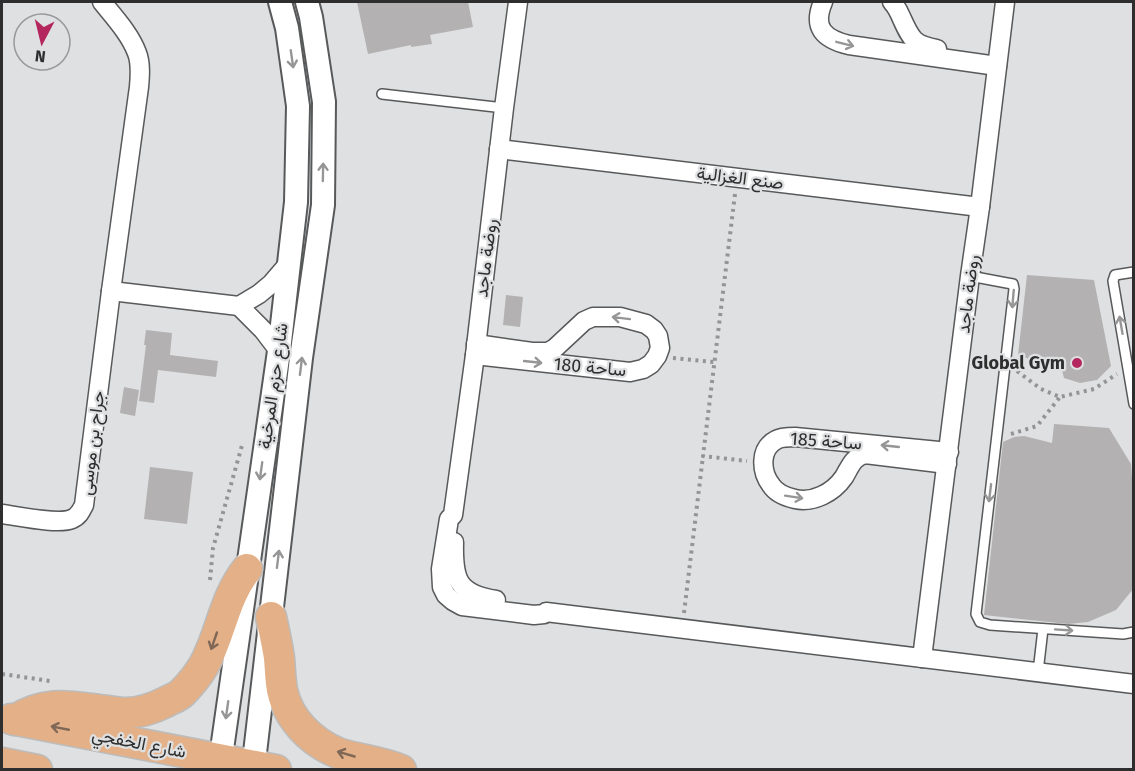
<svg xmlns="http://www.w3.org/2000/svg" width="1135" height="771" font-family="'Fira Sans',Vazirmatn,sans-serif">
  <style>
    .building { fill: #b3b1b2 }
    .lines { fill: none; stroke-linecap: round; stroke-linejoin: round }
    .service-casing { stroke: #58595a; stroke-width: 12 }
    .minor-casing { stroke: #58595a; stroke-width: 21 }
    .tertiary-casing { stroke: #58595a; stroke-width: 26 }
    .trunk-casing { stroke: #bcbcbc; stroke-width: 33 }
    .path { stroke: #949495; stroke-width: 4; stroke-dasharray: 3 4.5; stroke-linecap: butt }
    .service { stroke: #fff; stroke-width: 9 }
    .minor { stroke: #fff; stroke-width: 18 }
    .tertiary { stroke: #fff; stroke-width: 22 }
    .trunk { stroke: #e4b087; stroke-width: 30 }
    .oneway { stroke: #969697 }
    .oneway2 { stroke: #806857 }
    .poi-dot { fill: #b4275e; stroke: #dfe0e1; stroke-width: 2 }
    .labels { text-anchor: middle; stroke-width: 4.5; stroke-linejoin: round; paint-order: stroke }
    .street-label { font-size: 18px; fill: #2e2e2f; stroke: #dfe0e1 }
    .poi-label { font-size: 18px; font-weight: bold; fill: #2e2e2f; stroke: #dfe0e1; text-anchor: end }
  </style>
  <rect width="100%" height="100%" fill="#dfe0e1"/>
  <g class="building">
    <path d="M 357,2 L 468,2 L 473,27 L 430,35 L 432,44 L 411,47 L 411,45 L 368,54 Z"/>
    <path d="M 1027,275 L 1094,280 L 1111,366 L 1097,380 L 1080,383 L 1064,378 L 1060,362 L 1032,360 L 1018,355 Z"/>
    <path d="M 506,295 L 523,297 L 520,327 L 503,325 Z"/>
    <path d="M 146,330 L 172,333 L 170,355 L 218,361 L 216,377 L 158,370 L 154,403 L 139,401 L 146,345 L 144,345 Z"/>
    <path d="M 124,387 L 139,390 L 135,416 L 120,413 Z"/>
    <path d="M 1054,424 L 1109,428 L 1131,464 L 1134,506 L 1134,588 L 1116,610 L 1088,622 L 1068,624 L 984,615 L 1003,442 L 1014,437 L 1024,436 L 1052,443 Z"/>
    <path d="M 150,467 L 193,472 L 187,524 L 144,519 Z"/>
  </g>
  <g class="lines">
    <defs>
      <g id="service">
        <path d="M 382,94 L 504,108"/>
        <path d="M 1134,272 L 1115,275 L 1113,281 L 1134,404"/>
        <path d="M 970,276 L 1007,283 L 1013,284 L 1014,289 L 976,614 L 980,622 L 990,625 L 1123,634 L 1134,632"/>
        <path d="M 1038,672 L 1043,629"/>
      </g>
      <g id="minor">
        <path d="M 518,2 L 504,108 L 475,355 L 453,515 L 449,519 L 441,569 L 442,587 L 446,595 L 453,601 L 462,606 L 534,615 L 544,614 L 546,612 L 1134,684"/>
        <path d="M 823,2 C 812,28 824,39 849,45 L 997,66"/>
        <path d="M 892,2 C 897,7 899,12 902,19 C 911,39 914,45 937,49"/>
        <path d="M 499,149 L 980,207"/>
        <path d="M 111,291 L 239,306 L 259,294 L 271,284 L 289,263"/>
        <path d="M 239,306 L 263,330 L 279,351"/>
        <path d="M 475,355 L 630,372 L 643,369 L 651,364 L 657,356 L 660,348 L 658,336 L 654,330 L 646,324 L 620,317 L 593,317 L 584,321 L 555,348 L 548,352 L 532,352 L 476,344"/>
        <path d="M 947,464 L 865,454 C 853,457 850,467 844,477 C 833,493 813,503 795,499 C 786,497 776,493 771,485 C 761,472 759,449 776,440 C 781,437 789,437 795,437 L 949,452"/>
        <path d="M 2,514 C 18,516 58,525 72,519 C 79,516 81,511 84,505 L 111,291 L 139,87 C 140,76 141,63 137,53 C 130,34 114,17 102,2"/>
        <path d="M 454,542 C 453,579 457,594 496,600"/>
        <path d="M 922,658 L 970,276 L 980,207 L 1005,2"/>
      </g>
      <g id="tertiary">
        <path d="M 219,770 L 279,351 L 296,202 L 298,106 L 287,28 L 280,2"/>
        <path d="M 253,770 L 301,358 L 323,205 L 324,102 L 311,17 L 307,2"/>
      </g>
      <g id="trunk">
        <path d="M 271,617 C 274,631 277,644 279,658 C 280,669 280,679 282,690 C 288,719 311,742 338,753 C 358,760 381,761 401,770"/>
        <path d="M 11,719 L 276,770"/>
        <path d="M 15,720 C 47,699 73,707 108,711 C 114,712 120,713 126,713 C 140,713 154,708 166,702 C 171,699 178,697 182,693 C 190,685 198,675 204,665 C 222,632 223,600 247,569"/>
        <path d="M 2,763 L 37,770"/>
      </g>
    </defs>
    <use href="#service" class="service-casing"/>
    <use href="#minor" class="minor-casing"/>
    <use href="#tertiary" class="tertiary-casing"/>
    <use href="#trunk" class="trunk-casing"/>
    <g class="path">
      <path d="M 735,194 L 703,456 L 747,461"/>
      <path d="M 673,358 L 714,362"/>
      <path d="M 1017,371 L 1041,389 L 1060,397 L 1094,389 L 1117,374"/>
      <path d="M 1011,434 L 1037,426 L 1060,397"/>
      <path d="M 210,580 L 213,548 L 243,442"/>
      <path d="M 684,613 L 703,456"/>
      <path d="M 2,674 L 50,681"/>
    </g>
    <use href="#service" class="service"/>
    <use href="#minor" class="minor"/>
    <use href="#tertiary" class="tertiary"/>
    <use href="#trunk" class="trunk"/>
  </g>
  <defs><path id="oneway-shaft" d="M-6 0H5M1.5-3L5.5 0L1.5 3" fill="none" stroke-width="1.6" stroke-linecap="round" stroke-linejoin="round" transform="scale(1.5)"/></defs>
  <g class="oneway">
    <use href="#oneway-shaft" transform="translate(845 44) rotate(14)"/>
    <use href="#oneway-shaft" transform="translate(292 59) rotate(82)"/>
    <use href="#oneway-shaft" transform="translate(323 172) rotate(-89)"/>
    <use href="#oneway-shaft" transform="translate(1013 299) rotate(95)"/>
    <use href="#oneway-shaft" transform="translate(621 318) rotate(-173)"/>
    <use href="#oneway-shaft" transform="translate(1121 325) rotate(-100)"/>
    <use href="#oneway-shaft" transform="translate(533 362) rotate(6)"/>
    <use href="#oneway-shaft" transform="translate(301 366) rotate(-83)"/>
    <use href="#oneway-shaft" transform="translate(890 446) rotate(-174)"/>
    <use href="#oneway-shaft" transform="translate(261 471) rotate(98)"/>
    <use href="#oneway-shaft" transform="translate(990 493) rotate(97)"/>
    <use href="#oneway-shaft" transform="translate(794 497) rotate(9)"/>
    <use href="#oneway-shaft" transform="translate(278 559) rotate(-83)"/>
    <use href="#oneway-shaft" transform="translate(1064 630) rotate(4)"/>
    <use href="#oneway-shaft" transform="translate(227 710) rotate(98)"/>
  </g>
  <g class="oneway2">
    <use href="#oneway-shaft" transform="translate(214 641) rotate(109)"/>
    <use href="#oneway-shaft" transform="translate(60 728) rotate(-169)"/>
    <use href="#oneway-shaft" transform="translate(346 754) rotate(-164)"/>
  </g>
  <circle class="poi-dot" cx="1077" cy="363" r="6"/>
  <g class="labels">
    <g class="street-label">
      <text transform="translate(740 178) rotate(7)" y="6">صنع الغزالية</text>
      <text transform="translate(486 258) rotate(-83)" y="6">روضة ماجد</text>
      <text transform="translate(968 294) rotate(-83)" y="6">روضة ماجد</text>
      <text transform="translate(590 367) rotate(5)" y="6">ساحة 180</text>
      <text transform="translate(273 386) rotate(-82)" y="6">شارع حزم المرخية</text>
      <text transform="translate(826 441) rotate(4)" y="6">ساحة 185</text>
      <text transform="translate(92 443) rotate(-83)" y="6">جراح بن موسى</text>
      <text transform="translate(139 743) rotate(11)" y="6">شارع الخفجي</text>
    </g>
    <g class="poi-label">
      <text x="1065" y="369">Global Gym</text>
    </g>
  </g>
  <rect width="1135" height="771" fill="none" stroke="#2e2e2f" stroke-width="6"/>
  <g transform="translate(42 42) rotate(187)"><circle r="28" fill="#dfe0e1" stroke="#98999a" stroke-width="1.5"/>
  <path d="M0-4.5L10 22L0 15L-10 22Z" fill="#b4275e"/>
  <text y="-9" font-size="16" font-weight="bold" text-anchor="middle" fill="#2e2e2f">N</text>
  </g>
</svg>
